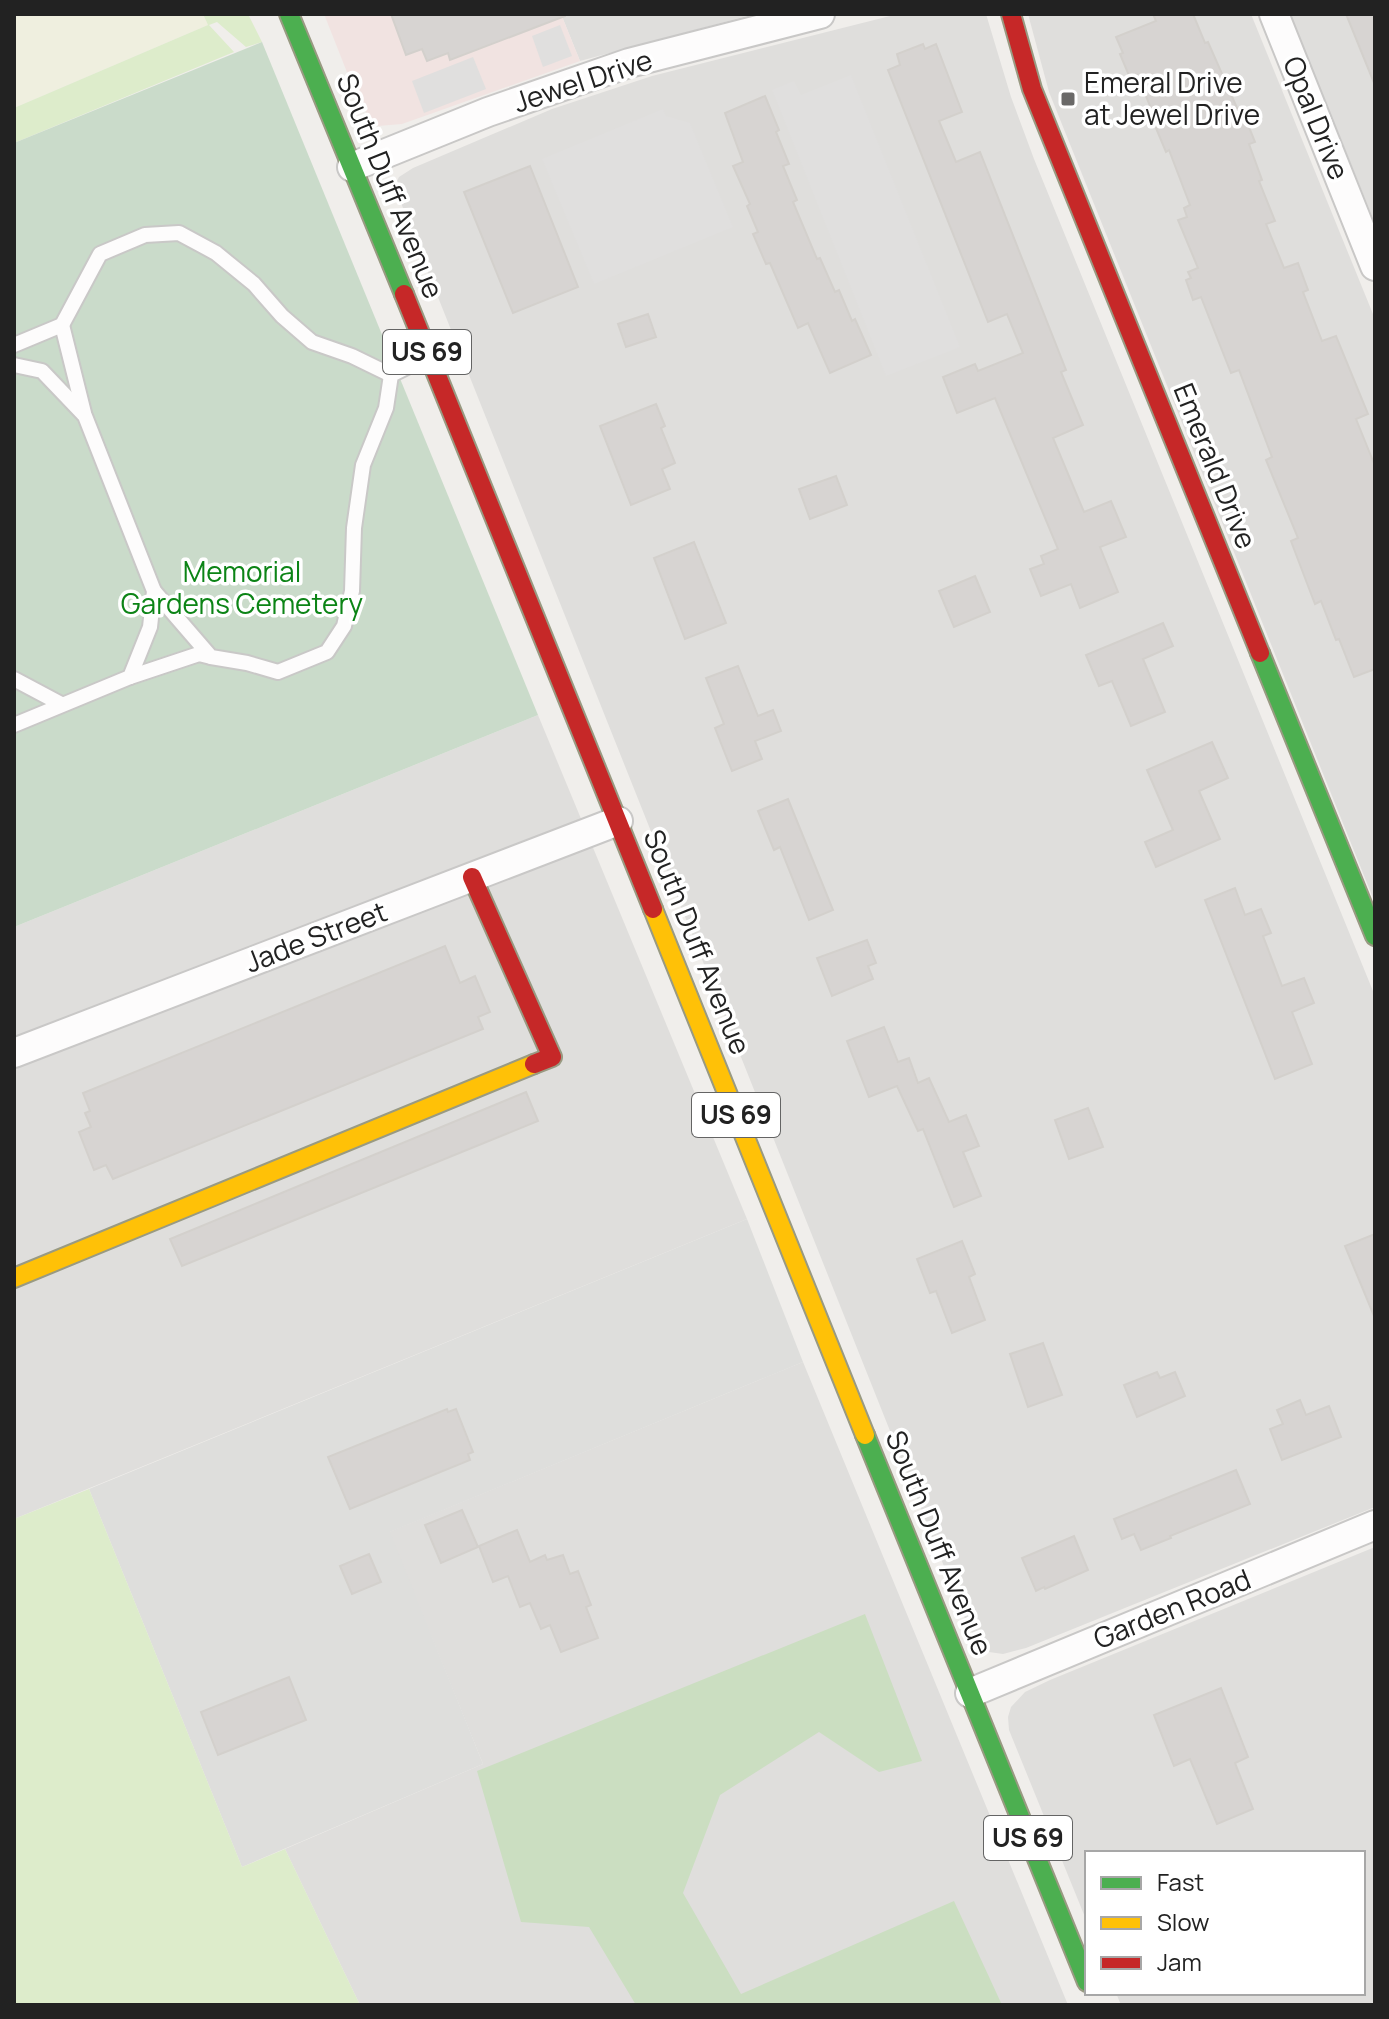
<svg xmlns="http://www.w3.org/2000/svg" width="1389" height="2019" font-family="Manrope,sans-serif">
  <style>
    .residential { fill: #dfdedc }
    .commercial { fill: #f1e3e1 }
    .religious { fill: #dededc }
    .farmland { fill: #efefdf }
    .grass { fill: #ddeccb }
    .forest { fill: #cbdec1 }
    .cemetery { fill: #cadbca }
    .parking { fill: #e0dfde }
    .building { fill: #d7d4d2; stroke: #d3d0cc; stroke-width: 2 }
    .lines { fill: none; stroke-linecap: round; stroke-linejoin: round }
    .lane-casing { stroke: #c9c8c7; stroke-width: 18 }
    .street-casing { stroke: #c9c8c7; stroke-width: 32 }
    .fast-casing { stroke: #999a82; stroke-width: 22 }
    .slow-casing { stroke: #999a82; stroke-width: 22 }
    .jam-casing { stroke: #999a82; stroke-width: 22 }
    .lane { stroke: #fdfcfc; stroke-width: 14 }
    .street { stroke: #fdfcfc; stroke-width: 28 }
    .fast { stroke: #4caf50; stroke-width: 18 }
    .slow { stroke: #ffc107; stroke-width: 18 }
    .jam { stroke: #c62828; stroke-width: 18 }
    .poi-dot { fill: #6a6968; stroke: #fff; stroke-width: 3 }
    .labels { text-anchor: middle; stroke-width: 7; stroke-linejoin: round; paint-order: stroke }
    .shield { fill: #fff; stroke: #646464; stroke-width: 2 }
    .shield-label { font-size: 26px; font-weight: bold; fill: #222 }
    .street-label { font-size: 28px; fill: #222; stroke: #fff }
    .poi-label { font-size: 28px; fill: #222; stroke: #fff; text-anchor: start }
    .park-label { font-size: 28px; fill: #0c8416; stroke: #fff }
  </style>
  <rect width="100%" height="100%" fill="#f0eeeb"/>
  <g class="residential">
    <path d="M 561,14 L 754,14 L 580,61 Z"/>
    <path d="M 898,14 L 986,14 L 1011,97 L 1034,159 L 1375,996 L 1375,1507 L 1026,1648 L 1003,1654 L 989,1652 L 981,1648 L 967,1624 L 418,247 L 398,195 L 396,183 L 399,177 L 413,168 L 552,109 L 652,76 Z"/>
    <path d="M 1028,14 L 1251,14 L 1375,319 L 1375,903 L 1049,92 Z"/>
    <path d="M 1290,14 L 1375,14 L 1375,223 Z"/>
    <path d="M 538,715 L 747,1219 L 14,1519 L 14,927 Z"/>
    <path d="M 803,1362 L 1068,2005 L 360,2005 L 285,1849 L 483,1764 L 389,1532 Z"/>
    <path d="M 1375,1547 L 1375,2005 L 1121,2005 L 1116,1993 L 1363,1993 L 1363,1853 L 1087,1853 L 1087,1922 L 1009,1730 L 1008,1717 L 1011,1707 L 1025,1692 L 1050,1680 Z"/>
  </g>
  <path class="commercial" d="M 324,14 L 561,14 L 580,61 L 402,124 L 378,126 L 371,121 L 354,90 Z"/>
  <path class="religious" d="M 747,1219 L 803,1362 L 390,1532 L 483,1764 L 242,1867 L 89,1489 Z"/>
  <path class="farmland" d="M 14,14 L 203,14 L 208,25 L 14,108 Z"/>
  <g class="grass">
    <path d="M 203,14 L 248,14 L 262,42 L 246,47 L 217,22 L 209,25 L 234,52 L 14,143 L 14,108 L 208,25 Z"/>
    <path d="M 89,1489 L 242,1867 L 285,1849 L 360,2005 L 14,2005 L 14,1519 Z"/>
  </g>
  <path class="forest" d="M 865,1614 L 922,1761 L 879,1772 L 819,1732 L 720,1795 L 683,1893 L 741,1994 L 954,1901 L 1002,2005 L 636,2005 L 589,1927 L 521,1922 L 477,1771 Z"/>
  <path class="cemetery" d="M 262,42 L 538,715 L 14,927 L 14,143 Z"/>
  <g class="parking">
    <path d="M 560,25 L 572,56 L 543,67 L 532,36 Z"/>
    <path d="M 473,57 L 486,89 L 424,113 L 412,81 Z"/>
    <path d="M 851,75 L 960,347 L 886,376 L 772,90 L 794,81 L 801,95 Z"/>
    <path d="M 663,109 L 666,116 L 690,123 L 733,227 L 594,284 L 542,159 Z"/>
  </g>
  <g class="building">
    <path d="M 391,14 L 565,14 L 565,16 L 450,60 L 448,53 L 427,61 L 422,49 L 406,55 Z"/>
    <path d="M 1153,14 L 1193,14 L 1205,43 L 1208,42 L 1241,117 L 1244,115 L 1255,142 L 1249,144 L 1262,180 L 1259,181 L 1275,221 L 1266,224 L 1284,268 L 1298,263 L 1308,290 L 1303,292 L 1322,341 L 1336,336 L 1368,414 L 1356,419 L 1375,466 L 1375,669 L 1354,677 L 1339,639 L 1336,640 L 1321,601 L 1315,604 L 1305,578 L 1291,541 L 1298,538 L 1266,460 L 1272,457 L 1239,370 L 1231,373 L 1201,297 L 1193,300 L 1186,280 L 1191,278 L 1188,272 L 1198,268 L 1178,220 L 1187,217 L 1184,208 L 1190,205 L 1169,150 L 1166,152 L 1156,128 L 1159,127 L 1137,75 L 1130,78 L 1120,54 L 1123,53 L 1116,37 L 1156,21 Z"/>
    <path d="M 1346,14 L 1375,14 L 1375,83 L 1374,83 Z"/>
    <path d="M 923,44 L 925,49 L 936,44 L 962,112 L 939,121 L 956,162 L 980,152 L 1066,370 L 1061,372 L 1083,425 L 1053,438 L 1084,512 L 1111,501 L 1126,537 L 1100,547 L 1118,592 L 1080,608 L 1071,584 L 1041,596 L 1030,569 L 1044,564 L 1041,556 L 1058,549 L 995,398 L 957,413 L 943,377 L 975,364 L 978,371 L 1023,353 L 1007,314 L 988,322 L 888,70 L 900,65 L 897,54 Z"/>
    <path d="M 765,96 L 779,130 L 776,132 L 789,164 L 783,166 L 797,200 L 793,202 L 817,259 L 820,258 L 835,292 L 839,290 L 852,321 L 855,319 L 871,355 L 830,373 L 808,323 L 798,328 L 770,263 L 766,264 L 753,234 L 758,232 L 747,206 L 750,204 L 733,166 L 743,162 L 725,113 Z"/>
    <path d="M 530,166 L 578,287 L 513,313 L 464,192 Z"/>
    <path d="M 648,314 L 656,337 L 626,347 L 618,324 Z"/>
    <path d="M 656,404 L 665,426 L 661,428 L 675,463 L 662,469 L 670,489 L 631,505 L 600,426 Z"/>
    <path d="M 836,476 L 847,505 L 810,519 L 799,489 Z"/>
    <path d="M 694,542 L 726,623 L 685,639 L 654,558 Z"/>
    <path d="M 975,576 L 990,612 L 954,627 L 939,591 Z"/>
    <path d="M 1163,623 L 1173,646 L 1143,659 L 1165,712 L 1131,726 L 1112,681 L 1099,686 L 1086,655 Z"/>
    <path d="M 738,666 L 758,716 L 773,710 L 781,731 L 755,741 L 762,759 L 732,771 L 715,728 L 724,724 L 706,678 Z"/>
    <path d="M 1212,742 L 1228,778 L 1199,791 L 1220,839 L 1156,867 L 1145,842 L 1173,830 L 1147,770 Z"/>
    <path d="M 788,799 L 833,910 L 809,920 L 780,847 L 774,850 L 758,811 Z"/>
    <path d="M 1235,888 L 1245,915 L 1261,909 L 1271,933 L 1263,936 L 1282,986 L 1304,978 L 1314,1003 L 1292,1012 L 1312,1064 L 1275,1079 L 1205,900 Z"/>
    <path d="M 867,940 L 876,963 L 868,966 L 873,979 L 832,996 L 817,958 Z"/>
    <path d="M 445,946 L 460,983 L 475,976 L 490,1012 L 478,1017 L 483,1029 L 113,1179 L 106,1165 L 94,1170 L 79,1132 L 91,1127 L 85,1113 L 90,1111 L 83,1093 Z"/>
    <path d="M 884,1027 L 898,1062 L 909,1058 L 918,1083 L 929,1078 L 949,1122 L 966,1115 L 979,1146 L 963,1152 L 981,1196 L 954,1207 L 923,1129 L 918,1131 L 897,1086 L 869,1097 L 847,1041 Z"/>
    <path d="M 526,1092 L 538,1121 L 182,1266 L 170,1239 Z"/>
    <path d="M 1088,1108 L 1103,1147 L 1069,1159 L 1055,1120 Z"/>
    <path d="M 1375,1234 L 1375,1316 L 1374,1316 L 1345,1246 Z"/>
    <path d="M 962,1241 L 975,1274 L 969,1277 L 985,1320 L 952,1333 L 936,1291 L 930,1293 L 917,1259 Z"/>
    <path d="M 1043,1343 L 1062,1395 L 1028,1407 L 1010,1354 Z"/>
    <path d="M 1157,1372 L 1160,1378 L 1175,1372 L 1185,1396 L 1137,1417 L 1124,1385 Z"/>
    <path d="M 1300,1400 L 1306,1415 L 1329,1406 L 1341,1437 L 1282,1460 L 1270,1429 L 1283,1424 L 1277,1410 Z"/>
    <path d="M 447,1409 L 448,1412 L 456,1409 L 473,1452 L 468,1454 L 470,1460 L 350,1509 L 328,1457 Z"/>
    <path d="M 1236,1470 L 1250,1504 L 1170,1536 L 1171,1538 L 1141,1550 L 1134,1534 L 1122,1539 L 1114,1519 Z"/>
    <path d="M 462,1510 L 478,1547 L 441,1563 L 425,1525 Z"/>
    <path d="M 517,1530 L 530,1562 L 545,1555 L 547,1560 L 563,1555 L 570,1574 L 578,1571 L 591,1605 L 586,1607 L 598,1638 L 561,1652 L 550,1625 L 541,1629 L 530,1603 L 520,1607 L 508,1576 L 493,1582 L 479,1546 Z"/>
    <path d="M 1074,1536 L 1088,1570 L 1045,1589 L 1044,1587 L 1036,1591 L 1022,1558 Z"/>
    <path d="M 369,1554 L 381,1582 L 352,1594 L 340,1566 Z"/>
    <path d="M 289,1677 L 306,1720 L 218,1755 L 201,1712 Z"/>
    <path d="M 1221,1688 L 1248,1757 L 1235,1763 L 1253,1809 L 1217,1824 L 1190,1759 L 1174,1766 L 1154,1715 Z"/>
  </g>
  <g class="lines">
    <defs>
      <g id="lane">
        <path d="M 62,325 L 84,413"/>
        <path d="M 14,345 L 62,325 L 100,254 L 145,235 L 179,233 L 216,253 L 254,284 L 282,316 L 312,342 L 352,356 L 391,375"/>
        <path d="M 14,365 L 42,371 L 85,416 L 154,591 L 150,627 L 130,677 L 14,725"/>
        <path d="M 154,591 L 211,657 L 247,663 L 278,672 L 327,652 L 344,626 L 352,591 L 354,528 L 363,465 L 386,408 L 391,375 L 425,358"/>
        <path d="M 130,677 L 199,654 L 211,657"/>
        <path d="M 14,679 L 61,704"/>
      </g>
      <g id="street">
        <path d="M 1274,14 L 1375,266"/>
        <path d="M 352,167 L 488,112 L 629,63 L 820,14"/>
        <path d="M 14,1053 L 618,821"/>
        <path d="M 970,1693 L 1375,1525"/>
      </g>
      <g id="fast">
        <path d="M 289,14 L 404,294"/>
        <path d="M 1260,653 L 1375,936"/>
        <path d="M 865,1435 L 1087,1982"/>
      </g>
      <g id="slow">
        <path d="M 653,909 L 865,1435"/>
        <path d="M 14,1278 L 534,1064"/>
      </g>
      <g id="jam">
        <path d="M 1011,14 L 1032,89 L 1260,653"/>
        <path d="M 404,294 L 653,909"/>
        <path d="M 472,877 L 552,1057 L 534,1064"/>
      </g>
    </defs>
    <use href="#lane" class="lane-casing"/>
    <use href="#street" class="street-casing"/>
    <use href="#fast" class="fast-casing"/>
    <use href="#slow" class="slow-casing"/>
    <use href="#jam" class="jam-casing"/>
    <use href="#lane" class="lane"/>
    <use href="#street" class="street"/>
    <use href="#fast" class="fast"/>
    <use href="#slow" class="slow"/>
    <use href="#jam" class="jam"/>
  </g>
  <rect class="poi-dot" x="1060" y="91" width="16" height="16" rx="4"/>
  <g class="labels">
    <g class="shield">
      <rect x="383" y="330" width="88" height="44" rx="6"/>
      <rect x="692" y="1093" width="88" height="44" rx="6"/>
      <rect x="984" y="1816" width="88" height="44" rx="6"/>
    </g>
    <g class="shield-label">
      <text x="427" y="361">US 69</text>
      <text x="736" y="1124">US 69</text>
      <text x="1028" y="1847">US 69</text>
    </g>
    <g class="street-label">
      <text transform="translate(583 81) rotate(-18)" y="10">Jewel Drive</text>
      <text transform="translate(1316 118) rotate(68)" y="10">Opal Drive</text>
      <text transform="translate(390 186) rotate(68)" y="10">South Duff Avenue</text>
      <text transform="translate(1215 466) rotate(68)" y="10">Emerald Drive</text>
      <text transform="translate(316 937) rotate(-21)" y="10">Jade Street</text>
      <text transform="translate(697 942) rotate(68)" y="10">South Duff Avenue</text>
      <text transform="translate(939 1543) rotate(68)" y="10">South Duff Avenue</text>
      <text transform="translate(1172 1609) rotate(-22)" y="10">Garden Road</text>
    </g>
    <g class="poi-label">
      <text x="1084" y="93">Emeral Drive<tspan x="1084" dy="32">at Jewel Drive</tspan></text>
    </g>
    <g class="park-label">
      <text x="242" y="582">Memorial<tspan x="242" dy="32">Gardens Cemetery</tspan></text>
    </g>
  </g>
  <rect width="1389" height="2019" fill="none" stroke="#222222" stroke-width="32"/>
  <rect x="1085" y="1851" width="280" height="144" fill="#ffffff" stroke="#a7a7a7" stroke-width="2"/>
  <rect x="1101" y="1877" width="40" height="12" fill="#4caf50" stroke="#a7a7a7" stroke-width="2"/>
  <text x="1157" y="1891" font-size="24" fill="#222222">Fast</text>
  <rect x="1101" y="1917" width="40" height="12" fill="#ffc107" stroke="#a7a7a7" stroke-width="2"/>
  <text x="1157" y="1931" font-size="24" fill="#222222">Slow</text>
  <rect x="1101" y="1957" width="40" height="12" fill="#c62828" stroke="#a7a7a7" stroke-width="2"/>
  <text x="1157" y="1971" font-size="24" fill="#222222">Jam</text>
</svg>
